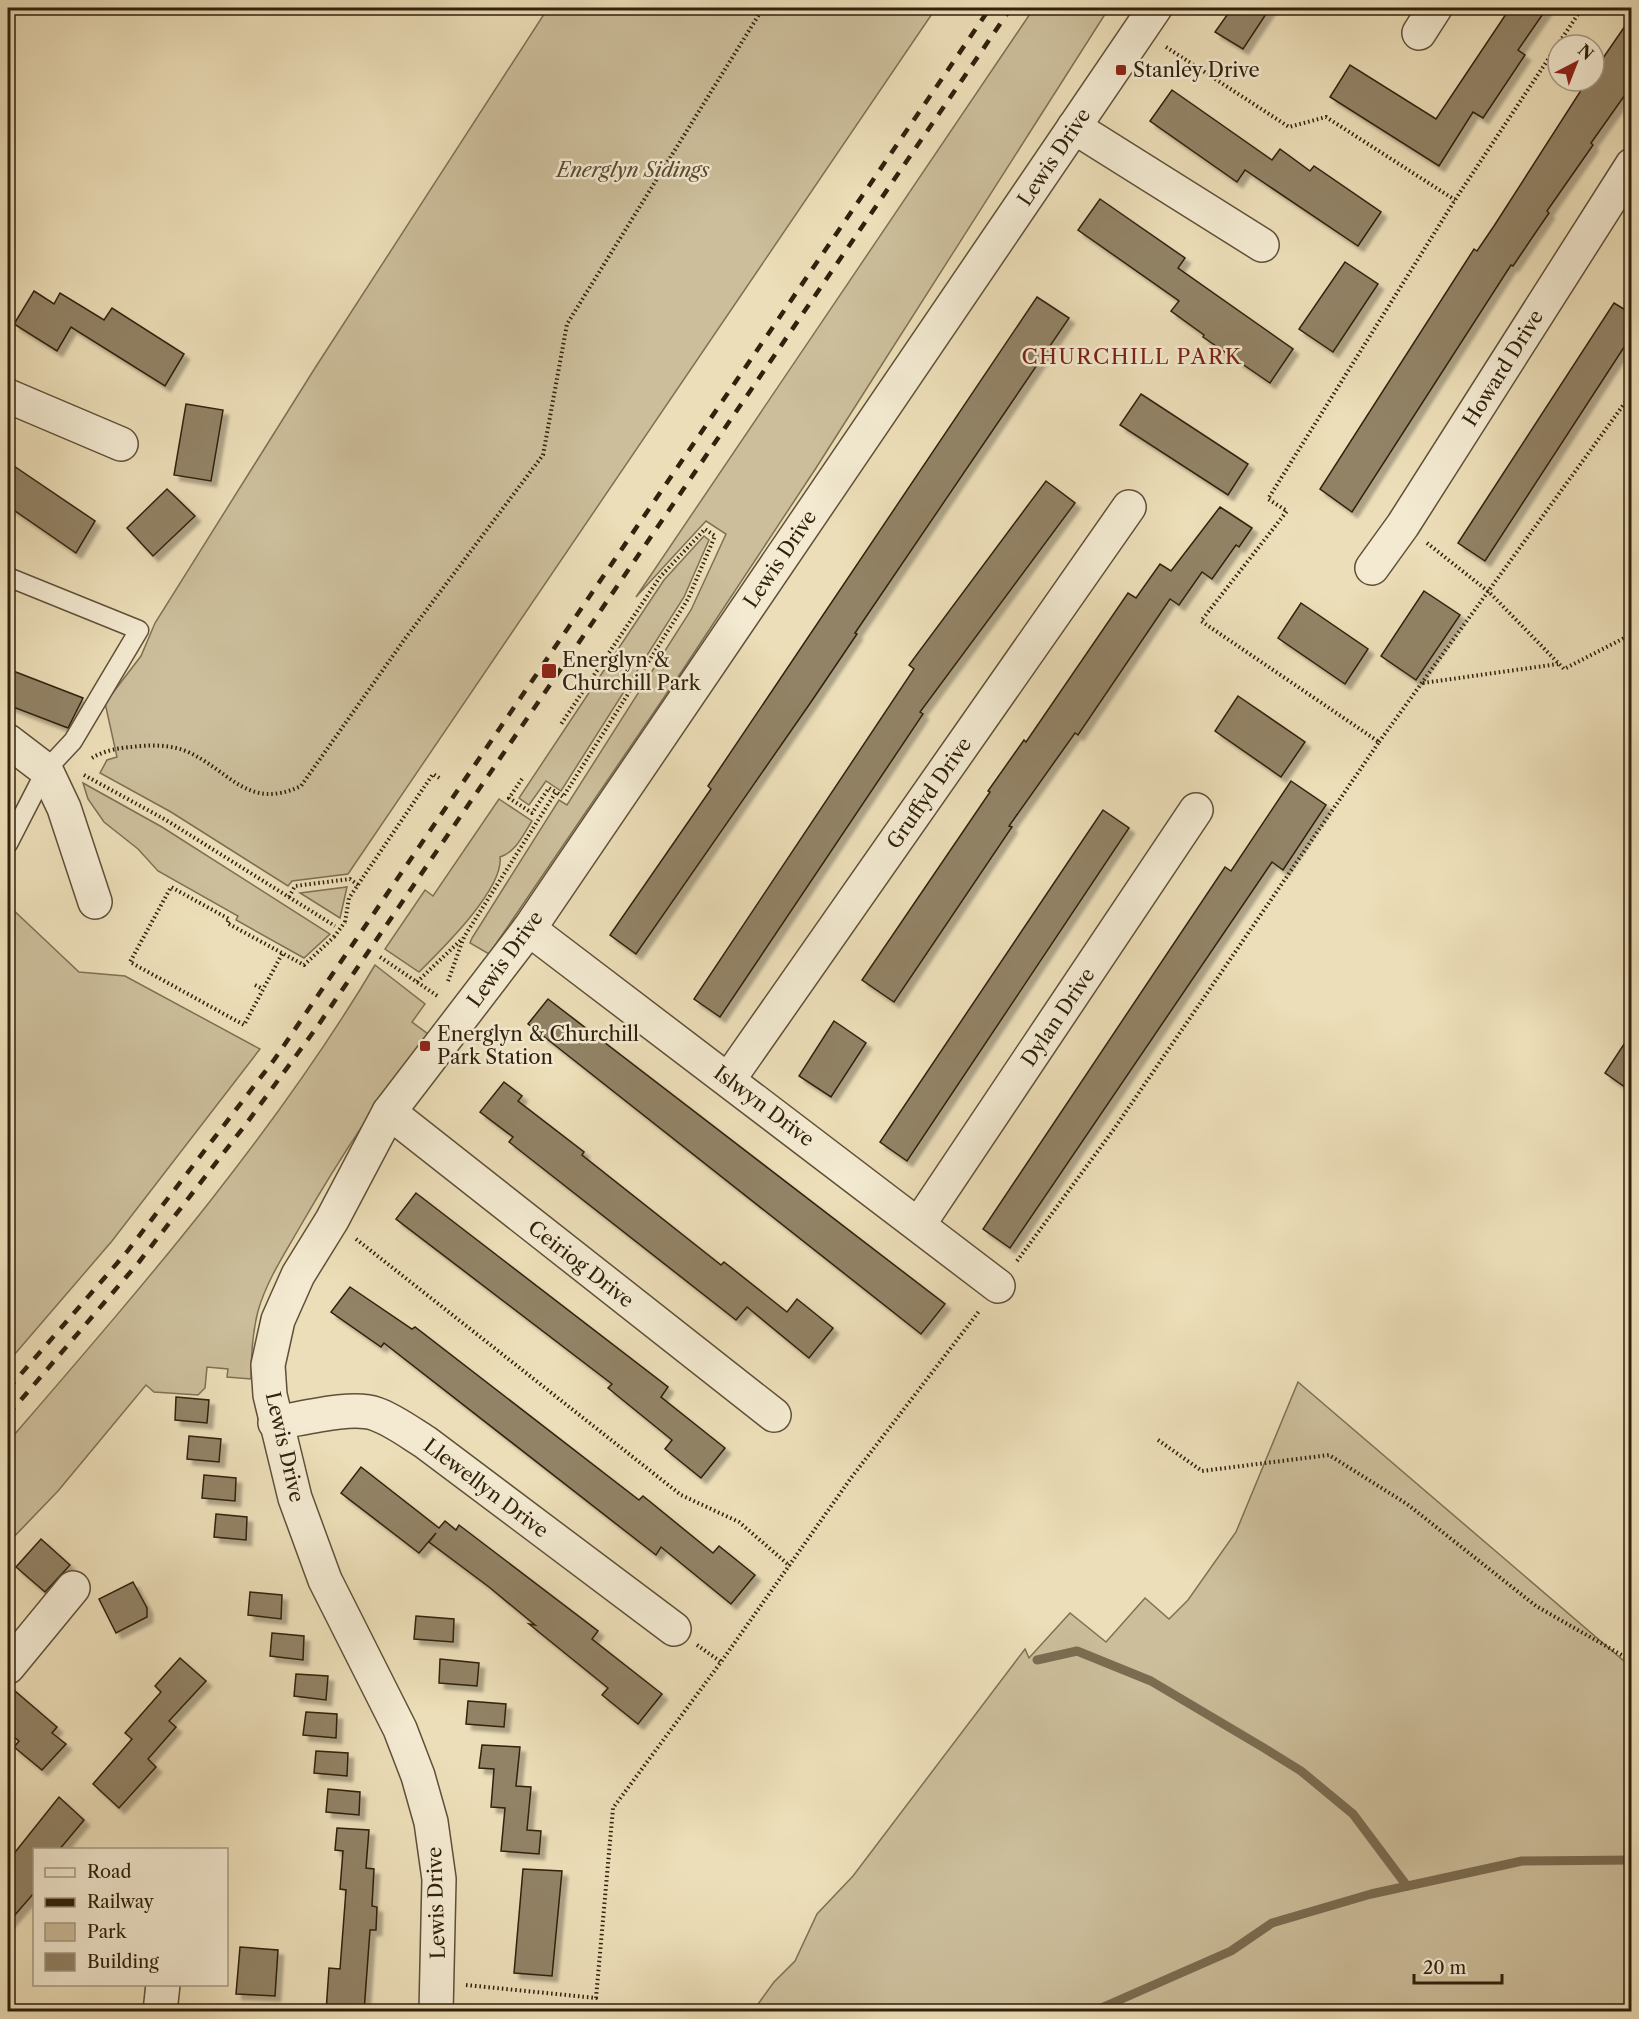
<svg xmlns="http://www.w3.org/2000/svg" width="1639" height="2019" font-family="'Libre Caslon Text',serif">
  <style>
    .green { fill: #ccbe9b; stroke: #7e7054; stroke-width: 1.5 }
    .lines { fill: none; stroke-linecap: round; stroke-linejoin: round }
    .stream { stroke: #7b6c51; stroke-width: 9 }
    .building { fill: #928366; stroke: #31210d; stroke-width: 1.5; filter: url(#shadow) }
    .lane-casing { stroke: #605038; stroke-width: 21 }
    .street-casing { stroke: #605038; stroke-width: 36 }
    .path { stroke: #31210d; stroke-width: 4; stroke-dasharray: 1.5 3; stroke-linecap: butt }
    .lane { stroke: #f3ead1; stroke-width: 18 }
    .street { stroke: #f3ead1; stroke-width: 33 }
    .rail { stroke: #31210d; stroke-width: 4.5; stroke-dasharray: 10 10; stroke-linecap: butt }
    .path-bridge { stroke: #31210d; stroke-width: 4; stroke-dasharray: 1.5 3; stroke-linecap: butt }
    .poi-dot { fill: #8f2418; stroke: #f3ead1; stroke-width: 2 }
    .labels { text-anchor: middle; stroke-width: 5; stroke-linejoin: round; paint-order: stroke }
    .poi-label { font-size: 20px; fill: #31210d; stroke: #f3ead1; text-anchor: start }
    .street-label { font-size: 20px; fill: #31210d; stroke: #f3ead1 }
    .park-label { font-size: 20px; font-style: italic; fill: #584830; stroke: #f3ead1 }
    .neighbourhood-label { font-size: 21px; letter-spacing: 1.5px; fill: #7a1f14; stroke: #f3ead1 }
  </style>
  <defs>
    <filter id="shadow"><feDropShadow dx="5.5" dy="5.5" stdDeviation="1.5" flood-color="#0004"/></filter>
  </defs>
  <rect width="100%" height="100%" fill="#ecdeb8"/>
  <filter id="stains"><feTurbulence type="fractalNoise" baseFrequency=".00333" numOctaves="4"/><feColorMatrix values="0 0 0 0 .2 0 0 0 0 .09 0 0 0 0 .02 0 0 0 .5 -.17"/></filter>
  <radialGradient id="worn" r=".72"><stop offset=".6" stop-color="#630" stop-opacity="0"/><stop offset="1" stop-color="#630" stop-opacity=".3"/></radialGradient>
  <g class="green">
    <path d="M 548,8 L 936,8 L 348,874 L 292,881 L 288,886 L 171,812 L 100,773 L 107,760 L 117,757 L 105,703 L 141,656 L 155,623 L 315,368 Z"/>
    <path d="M 1034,8 L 1109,8 L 816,468 L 682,671 L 489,954 L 470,943 L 472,938 L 559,800 L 567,805 L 691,610 L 726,534 L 706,521 L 636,597 Z"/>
    <path d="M 704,536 L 709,540 L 684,597 L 561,791 L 546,781 L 529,805 L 519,798 L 664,580 Z"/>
    <path d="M 83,783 L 162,827 L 330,934 L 304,958 L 236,920 L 238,916 L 158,871 L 138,849 L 104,822 L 88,799 Z"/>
    <path d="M 499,799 L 532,821 C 523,835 516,852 500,857 C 504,889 441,950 419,972 L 385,949 L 425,890 L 433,896 Z"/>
    <path d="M 347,887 L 340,918 L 300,893 Z"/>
    <path d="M 8,905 L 79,972 L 125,976 L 260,1049 L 112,1241 L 8,1362 Z"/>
    <path d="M 375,965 L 425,1004 L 412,1022 L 428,1034 C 381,1095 339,1159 301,1225 C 285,1253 267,1280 258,1311 C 252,1334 251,1355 251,1379 L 227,1377 L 228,1369 L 207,1367 L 205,1388 L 198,1395 L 154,1392 L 146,1385 L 58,1491 L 8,1543 L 8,1442 C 139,1290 272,1138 375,965 Z"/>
    <path d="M 1298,1382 L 1631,1667 L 1631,2011 L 753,2011 L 774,1982 L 795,1961 L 817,1914 L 853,1876 L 1025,1649 L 1029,1658 L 1070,1613 L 1106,1642 L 1145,1598 L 1169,1619 L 1188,1600 L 1236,1532 Z"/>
  </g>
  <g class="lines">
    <g class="stream">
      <path d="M 1037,1660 L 1077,1651 L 1151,1681 L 1264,1748 L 1301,1771 L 1353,1814 L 1407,1886"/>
      <path d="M 1092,2012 L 1231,1951 L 1272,1923 L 1371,1894 L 1522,1861 L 1632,1860"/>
    </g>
  </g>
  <g class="building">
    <path d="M 1232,8 L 1270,8 L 1243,49 L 1215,32 Z"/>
    <path d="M 1510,8 L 1547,8 L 1518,50 L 1525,55 L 1483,118 L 1473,112 L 1439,166 L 1330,97 L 1350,65 L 1436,119 Z"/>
    <path d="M 1632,16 L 1632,85 L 1591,143 L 1593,145 L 1547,211 L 1549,213 L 1536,232 L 1513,266 L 1511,265 L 1352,512 L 1320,489 L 1474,249 L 1477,251 L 1494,226 L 1587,81 L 1594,81 L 1594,71 Z"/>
    <path d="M 1172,90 L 1272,160 L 1280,149 L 1310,171 L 1314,166 L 1381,212 L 1358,246 L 1245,170 L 1237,182 L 1150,121 Z"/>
    <path d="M 1100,199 L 1185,258 L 1178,268 L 1293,349 L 1270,383 L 1203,337 L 1204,335 L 1171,311 L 1179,301 L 1078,230 Z"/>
    <path d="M 1345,262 L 1378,284 L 1333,352 L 1299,329 Z"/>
    <path d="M 34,291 L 54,304 L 60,293 L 104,320 L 112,308 L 184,354 L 165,386 L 71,327 L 57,351 L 14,324 Z"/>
    <path d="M 1037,297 L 1069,318 L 855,633 L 857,634 L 811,702 L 636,954 L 610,935 L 711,789 L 708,786 Z"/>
    <path d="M 1614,303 L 1632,314 L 1632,335 L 1485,561 L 1458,543 Z"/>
    <path d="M 1141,394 L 1248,464 L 1228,495 L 1120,425 Z"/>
    <path d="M 186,404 L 223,410 L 211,481 L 174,475 Z"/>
    <path d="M 8,462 L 95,521 L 76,553 L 8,506 Z"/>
    <path d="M 1046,481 L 1075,503 L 920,712 L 923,714 L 720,1017 L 694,999 L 914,669 L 909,665 Z"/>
    <path d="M 167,489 L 195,516 L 153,556 L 127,528 Z"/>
    <path d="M 1220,507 L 1252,528 L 1239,547 L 1236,545 L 1212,579 L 1202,572 L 1179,605 L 1170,599 L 1078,735 L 1075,733 L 1009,826 L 1012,827 L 894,1002 L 862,980 L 990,792 L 988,791 L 1024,740 L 1026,742 L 1128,593 L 1136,598 L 1160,564 L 1171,571 Z"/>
    <path d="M 1424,591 L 1460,615 L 1416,680 L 1381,656 Z"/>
    <path d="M 1301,603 L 1368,649 L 1345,684 L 1278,638 Z"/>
    <path d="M 8,669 L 83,698 L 68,728 L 8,705 Z"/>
    <path d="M 1238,696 L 1305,742 L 1281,777 L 1215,731 Z"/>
    <path d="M 1291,781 L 1326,805 L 1283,870 L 1272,862 L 1010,1248 L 983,1229 L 1225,867 L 1231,871 Z"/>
    <path d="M 1103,810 L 1129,828 L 907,1161 L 880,1142 Z"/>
    <path d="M 548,999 L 945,1304 L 921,1334 L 528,1024 Z"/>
    <path d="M 834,1021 L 866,1043 L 831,1097 L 799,1076 Z"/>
    <path d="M 1632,1032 L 1632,1092 L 1605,1073 Z"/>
    <path d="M 504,1082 L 522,1096 L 518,1101 L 584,1152 L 582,1155 L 721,1265 L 724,1262 L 787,1312 L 797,1299 L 833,1328 L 809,1358 L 747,1307 L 736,1320 L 509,1142 L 513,1137 L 480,1112 Z"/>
    <path d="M 416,1193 L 668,1387 L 661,1397 L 725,1448 L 701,1478 L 665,1449 L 672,1440 L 608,1388 L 612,1384 L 396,1219 Z"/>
    <path d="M 350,1287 L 412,1329 L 415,1327 L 639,1500 L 643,1496 L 713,1553 L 719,1546 L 755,1575 L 731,1604 L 661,1547 L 656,1555 L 384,1343 L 381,1347 L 331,1312 Z"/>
    <path d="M 176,1397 L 209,1400 L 207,1423 L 175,1420 Z"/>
    <path d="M 189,1436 L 221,1439 L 219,1462 L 187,1459 Z"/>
    <path d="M 361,1467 L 439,1528 L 445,1521 L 456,1530 L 459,1525 L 598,1631 L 592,1639 L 662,1694 L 638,1724 L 602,1695 L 608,1688 L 529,1624 L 535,1625 L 489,1587 L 429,1542 L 436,1533 L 419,1553 L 341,1493 Z"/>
    <path d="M 204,1475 L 236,1478 L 235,1501 L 202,1498 Z"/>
    <path d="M 216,1514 L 247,1517 L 246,1540 L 214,1537 Z"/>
    <path d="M 41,1539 L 70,1565 L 45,1592 L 16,1567 Z"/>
    <path d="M 133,1582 L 147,1608 L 147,1617 L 116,1633 L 99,1599 Z"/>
    <path d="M 250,1592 L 282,1595 L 281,1619 L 248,1615 Z"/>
    <path d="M 416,1616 L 454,1619 L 453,1642 L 414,1639 Z"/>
    <path d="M 272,1633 L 304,1636 L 303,1660 L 270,1656 Z"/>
    <path d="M 180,1658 L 206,1681 L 169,1721 L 176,1727 L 148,1759 L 156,1767 L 119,1808 L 93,1784 L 132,1739 L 125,1733 L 161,1692 L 155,1686 Z"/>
    <path d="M 440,1659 L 479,1663 L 477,1686 L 439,1683 Z"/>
    <path d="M 296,1674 L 328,1676 L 326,1700 L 294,1696 Z"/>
    <path d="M 8,1685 L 57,1727 L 52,1733 L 66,1744 L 42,1770 L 14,1747 L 19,1741 L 8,1732 Z"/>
    <path d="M 468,1701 L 506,1704 L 504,1727 L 466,1724 Z"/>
    <path d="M 306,1712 L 337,1714 L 336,1738 L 303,1735 Z"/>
    <path d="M 482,1745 L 520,1747 L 516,1786 L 531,1787 L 527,1830 L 541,1831 L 539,1854 L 501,1851 L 505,1808 L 491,1807 L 494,1769 L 479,1768 Z"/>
    <path d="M 316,1751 L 348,1753 L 347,1776 L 314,1773 Z"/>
    <path d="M 328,1789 L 360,1792 L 359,1815 L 326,1812 Z"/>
    <path d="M 59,1797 L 84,1820 L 59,1850 L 34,1850 L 34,1893 L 8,1923 L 8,1861 Z"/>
    <path d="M 337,1828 L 369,1830 L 366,1868 L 374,1869 L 372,1906 L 377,1907 L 376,1930 L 370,1930 L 364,2012 L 326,2012 L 329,1968 L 340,1969 L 346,1890 L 340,1889 L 343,1851 L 335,1850 Z"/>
    <path d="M 523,1869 L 562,1871 L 552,1976 L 514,1973 Z"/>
    <path d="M 240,1947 L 278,1950 L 275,1996 L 236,1994 Z"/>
  </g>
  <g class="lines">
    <defs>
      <path id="lane" d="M 8,577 L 139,630 L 73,741 L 46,770 L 8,844"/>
      <g id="street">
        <path d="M 1419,33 L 1435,8"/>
        <path d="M 1074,127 L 1262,245"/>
        <path d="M 8,396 L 121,444"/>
        <path d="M 1372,568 L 1403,525 L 1632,165"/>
        <path d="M 8,741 L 46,770 L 64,808 L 95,902"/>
        <path d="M 529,929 L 998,1286"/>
        <path d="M 729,1079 L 1129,507"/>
        <path d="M 389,1112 L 774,1415"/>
        <path d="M 919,1224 L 1196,810"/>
        <path d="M 275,1423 C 301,1419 352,1405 376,1414 C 393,1420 409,1432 425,1442 L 674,1629"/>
        <path d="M 8,1667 L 73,1588"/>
        <path d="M 160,2012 L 163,1984"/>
        <path d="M 436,2012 L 439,1879 L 431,1822 L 418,1776 L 400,1729 L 325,1580 L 295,1498 L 270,1395 L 268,1365 L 278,1320 L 298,1275 L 332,1220 L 389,1112 L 529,929 L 1155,8"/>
      </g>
    </defs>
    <use href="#lane" class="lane-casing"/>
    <use href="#street" class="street-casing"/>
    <g class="path">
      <path d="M 1166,47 L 1289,127 L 1326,117 L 1455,200"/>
      <path d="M 1427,543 L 1489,592 L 1564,669 L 1632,634"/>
      <path d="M 1423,683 L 1558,664"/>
      <path d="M 1379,742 L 1632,393"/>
      <path d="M 92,758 C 103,751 118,748 131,747 C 149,745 168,744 186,751 C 231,771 247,811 301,786 L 404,640 L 543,455 L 567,324 L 763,8"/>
      <path d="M 84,775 L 166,820 L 335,926"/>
      <path d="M 522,779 L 509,798 L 532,813 L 549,788 L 556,792"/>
      <path d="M 289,897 L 295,886 L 350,879 L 358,885"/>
      <path d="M 345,922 L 349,898 L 433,774 L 441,779"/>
      <path d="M 282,954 L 244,1025 L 130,962 L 171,887 L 229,919 L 227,923 L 304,965 L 334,937"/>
      <path d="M 380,957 L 439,997"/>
      <path d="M 448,981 L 464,937 L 556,792 L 563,797 L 688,599 L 715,536 L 705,529 L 660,577 L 561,724"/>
      <path d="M 417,982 L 462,939"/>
      <path d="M 255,985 L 263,989"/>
      <path d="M 356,1239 L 681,1495 L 739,1522 L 790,1566"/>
      <path d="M 1017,1261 L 1114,1129 L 1379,742 L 1201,621 L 1287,511 L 1268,499 L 1455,200 L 1582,8"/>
      <path d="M 1158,1440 L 1202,1471 L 1329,1455 L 1407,1504 L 1536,1606 L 1632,1661"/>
      <path d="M 697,1645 L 721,1662"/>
      <path d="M 466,1985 L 596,1998 L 613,1808 L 721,1662 L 851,1478 L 980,1310"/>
    </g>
    <use href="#lane" class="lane"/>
    <use href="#street" class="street"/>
    <g class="rail">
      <path d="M 8,1389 L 126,1253 L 274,1060 L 990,8"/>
      <path d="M 8,1415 L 139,1262 L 246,1124 L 317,1027 L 1011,8"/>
    </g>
    <path class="path-bridge" d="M 334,937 L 345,922"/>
  </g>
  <g class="poi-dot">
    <rect x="1115" y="64" width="12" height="12" rx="3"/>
    <rect x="541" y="663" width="16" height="16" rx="3"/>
    <rect x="419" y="1040" width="12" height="12" rx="3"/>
  </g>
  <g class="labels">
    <g class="poi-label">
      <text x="1133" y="77">Stanley Drive</text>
      <text x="562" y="667">Energlyn &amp;<tspan x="562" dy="23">Churchill Park</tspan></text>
      <text x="437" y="1041">Energlyn &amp; Churchill<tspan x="437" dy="23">Park Station</tspan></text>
    </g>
    <g class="street-label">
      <text transform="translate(1054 157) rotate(-56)" y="7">Lewis Drive</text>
      <text transform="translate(1503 368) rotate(-58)" y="7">Howard Drive</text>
      <text transform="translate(780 559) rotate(-56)" y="7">Lewis Drive</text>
      <text transform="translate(929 793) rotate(-55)" y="7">Gruffyd Drive</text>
      <text transform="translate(505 959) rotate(-54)" y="7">Lewis Drive</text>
      <text transform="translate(1058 1017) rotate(-56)" y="7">Dylan Drive</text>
      <text transform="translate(764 1106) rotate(37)" y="7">Islwyn Drive</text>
      <text transform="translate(581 1264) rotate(38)" y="7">Ceiriog Drive</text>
      <text transform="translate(285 1447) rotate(77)" y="7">Lewis Drive</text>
      <text transform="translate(486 1488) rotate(37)" y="7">Llewellyn Drive</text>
      <text transform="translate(436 1903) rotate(-92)" y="7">Lewis Drive</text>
    </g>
    <g class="park-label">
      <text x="633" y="177">Energlyn Sidings</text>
    </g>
    <g class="neighbourhood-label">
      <text x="1132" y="364">CHURCHILL PARK</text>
    </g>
  </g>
  <rect width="1639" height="2019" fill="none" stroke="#ecdeb8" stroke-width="30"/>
  <rect x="9" y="9" width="1621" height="2001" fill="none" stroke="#31210d" stroke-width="3"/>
  <rect x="15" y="15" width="1609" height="1989" fill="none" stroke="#31210d" stroke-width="1.5"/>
  <rect x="33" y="1848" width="195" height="138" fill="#f3ead1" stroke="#a59a83" stroke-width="1.5"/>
  <rect x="45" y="1868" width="30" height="9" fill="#f3ead1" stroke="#a59a83" stroke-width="1.5"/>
  <text x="87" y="1878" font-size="18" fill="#31210d">Road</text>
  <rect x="45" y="1898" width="30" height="9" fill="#31210d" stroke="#a59a83" stroke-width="1.5"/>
  <text x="87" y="1908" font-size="18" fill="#31210d">Railway</text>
  <rect x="45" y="1923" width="30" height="18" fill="#ccbe9b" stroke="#a59a83" stroke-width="1.5"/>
  <text x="87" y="1938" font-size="18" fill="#31210d">Park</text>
  <rect x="45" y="1953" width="30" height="18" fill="#928366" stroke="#a59a83" stroke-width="1.5"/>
  <text x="87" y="1968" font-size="18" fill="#31210d">Building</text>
  <g transform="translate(1576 63) rotate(42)"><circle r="28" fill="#f3ead1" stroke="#a59a83" stroke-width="1.5"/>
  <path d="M0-4.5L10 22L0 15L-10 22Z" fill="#8f2418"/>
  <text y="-9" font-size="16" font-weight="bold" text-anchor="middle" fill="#31210d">N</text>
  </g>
  <path d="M1414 1974v9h88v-9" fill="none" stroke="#31210d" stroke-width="3"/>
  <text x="1423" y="1974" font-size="18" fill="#31210d" stroke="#f3ead1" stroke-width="4.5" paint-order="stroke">20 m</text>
  <rect width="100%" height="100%" filter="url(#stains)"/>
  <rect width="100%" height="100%" fill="url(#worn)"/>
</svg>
